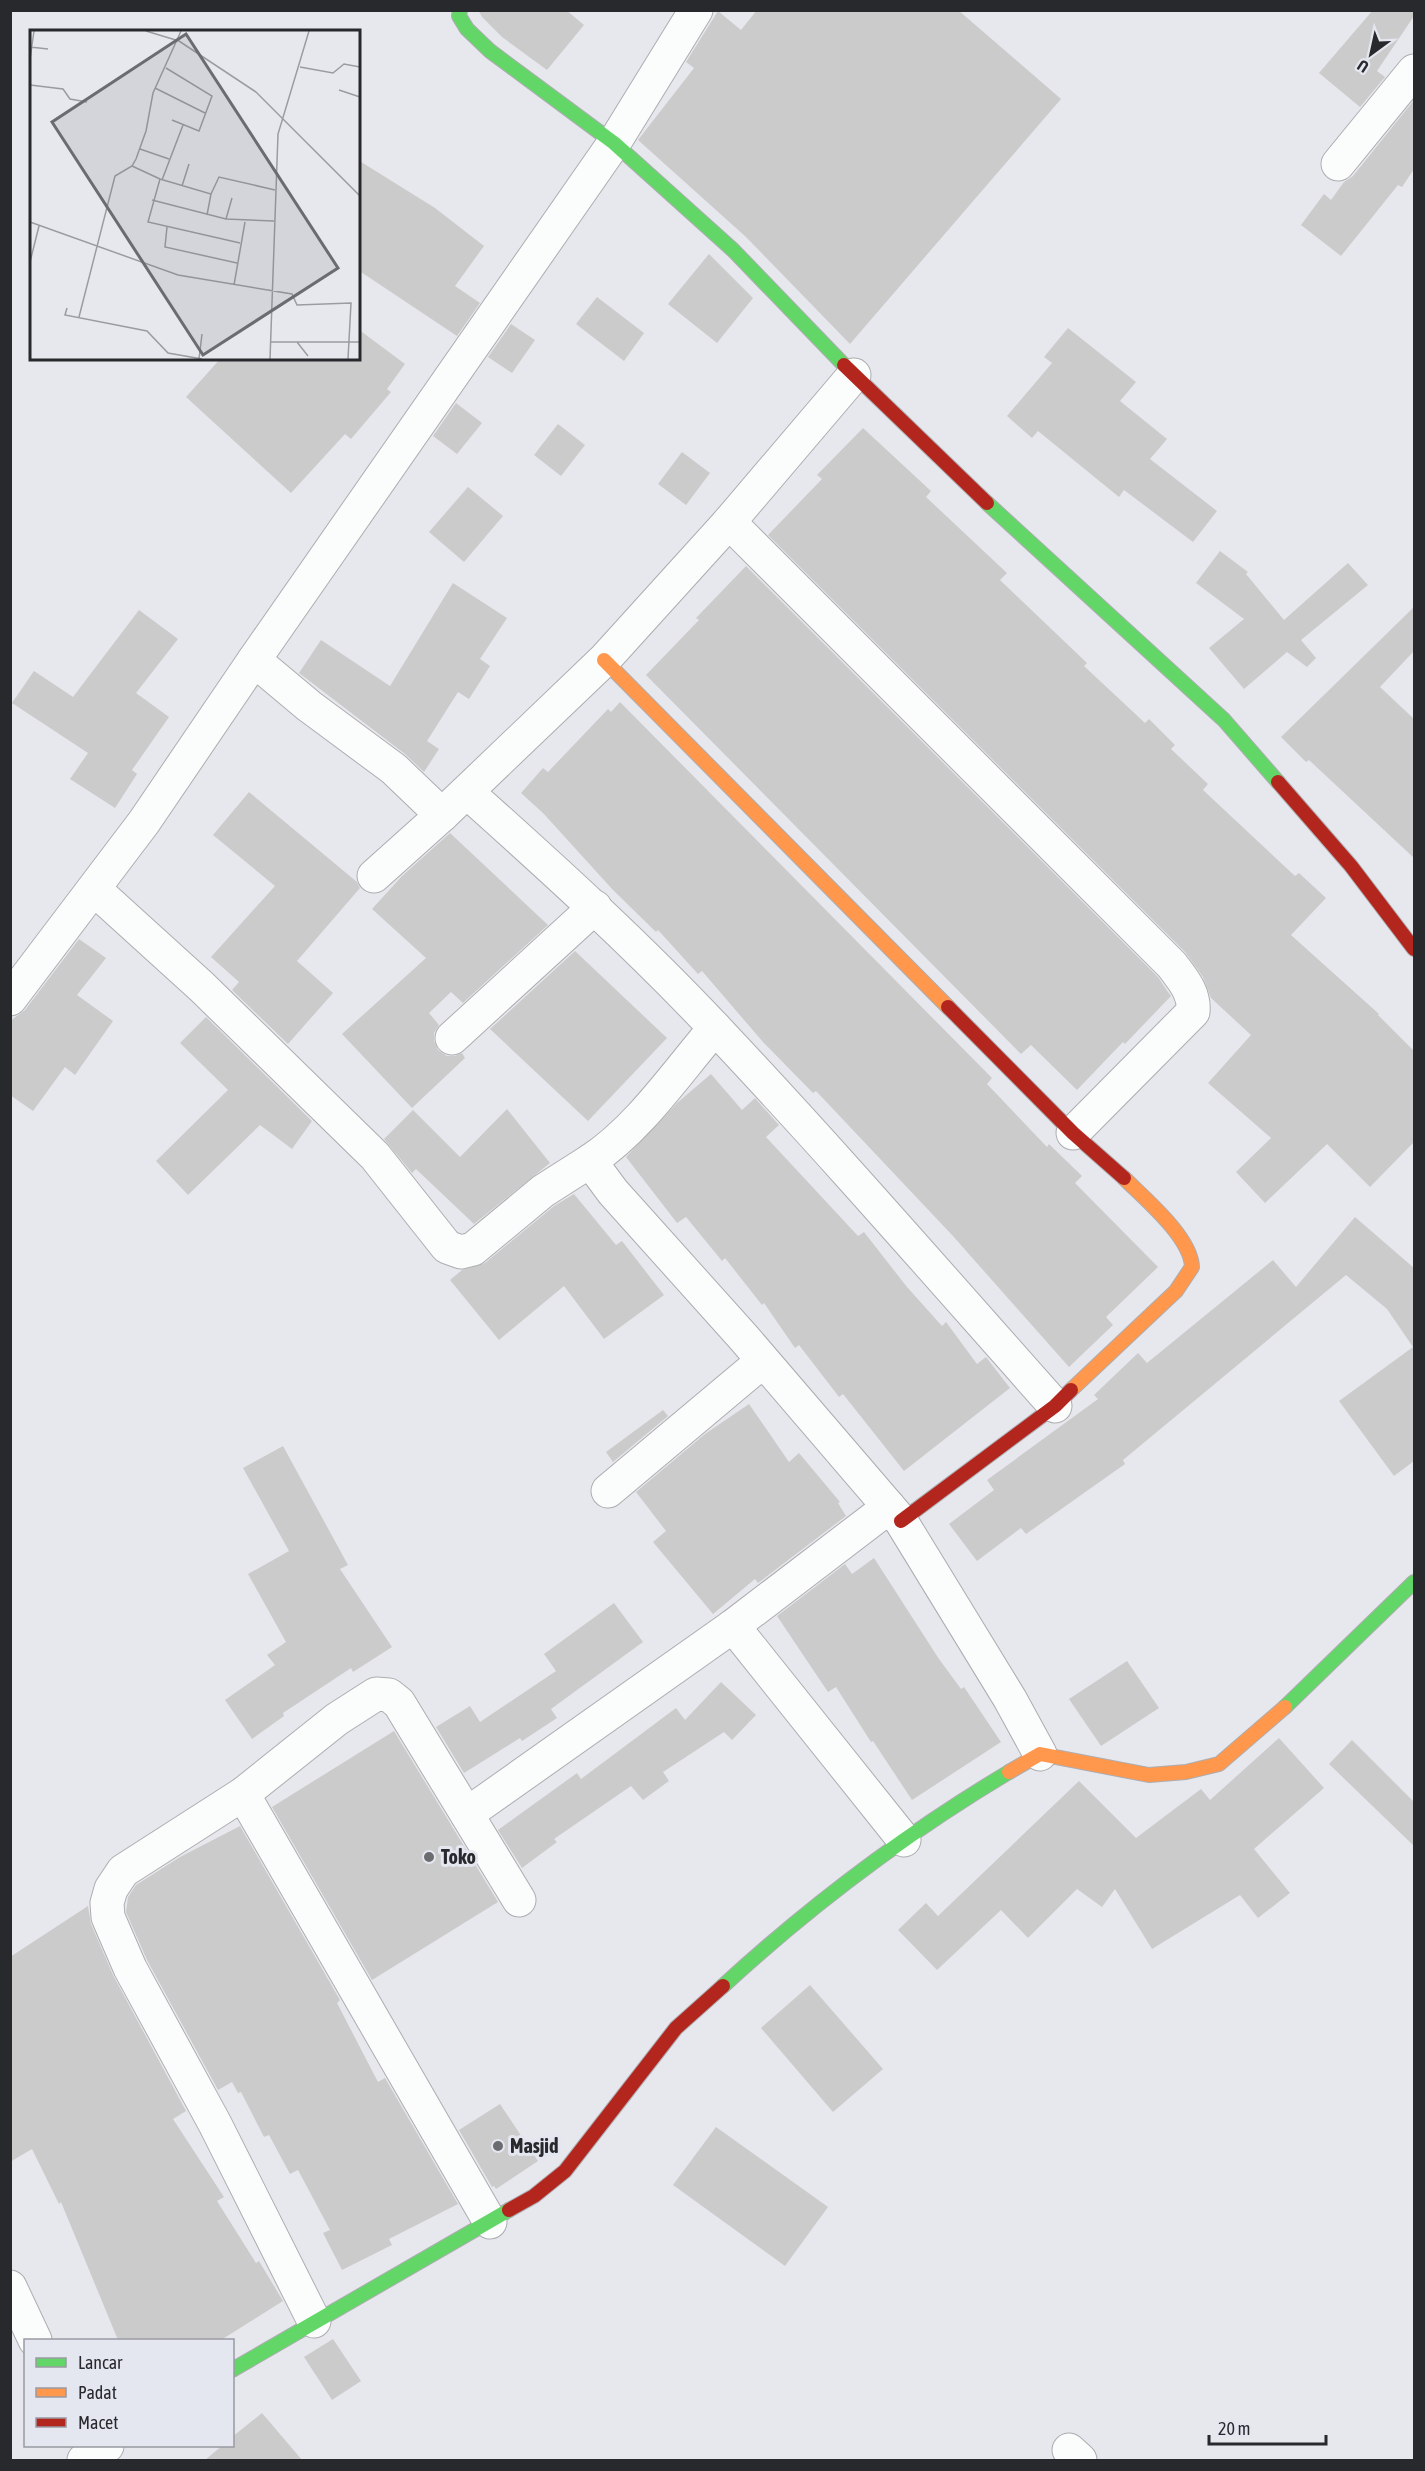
<svg xmlns="http://www.w3.org/2000/svg" width="1425" height="2471" font-family="'Asap Condensed',sans-serif">
  <style>
    .building { fill: #cccbcb }
    .lines { fill: none; stroke-linecap: round; stroke-linejoin: round }
    .street-casing { stroke: #adadb1; stroke-width: 35 }
    .fast-casing { stroke: #adadb1; stroke-width: 16 }
    .slow-casing { stroke: #adadb1; stroke-width: 16 }
    .jam-casing { stroke: #adadb1; stroke-width: 16 }
    .street { stroke: #fbfcfc; stroke-width: 33 }
    .fast { stroke: #63d668; stroke-width: 14 }
    .slow { stroke: #ff974d; stroke-width: 14 }
    .jam { stroke: #b3261e; stroke-width: 14 }
    .poi-dot { fill: #6b6c70; stroke: #e4e6f0; stroke-width: 2 }
    .labels { text-anchor: middle; stroke-width: 6; stroke-linejoin: round; paint-order: stroke }
    .poi-label { font-size: 20px; font-weight: bold; fill: #28292d; stroke: #e4e6f0; text-anchor: start }
    .inset-road { fill: none; stroke: #9b9ca0; stroke-width: 1.5 }
    .view { fill: #6b6c70; fill-opacity: 0.15; stroke: #6b6c70; stroke-width: 3 }
    .inset-edge { fill: none; stroke: #28292d; stroke-width: 3 }
  </style>
  <rect width="100%" height="100%" fill="#e7e8ed"/>
  <g class="building">
    <path d="M 478,10 L 566,10 L 584,25 L 547,70 L 502,37 L 482,17 Z"/>
    <path d="M 757,10 L 958,10 L 1061,99 L 850,344 L 746,237 L 638,140 L 694,68 L 686,62 L 718,11 L 741,30 Z"/>
    <path d="M 1373,10 L 1414,10 L 1414,16 L 1377,71 L 1385,77 L 1360,107 L 1319,73 Z"/>
    <path d="M 1414,100 L 1414,169 L 1402,187 L 1398,185 L 1341,256 L 1301,225 L 1324,194 L 1331,200 L 1344,182 L 1353,176 Z"/>
    <path d="M 358,160 L 435,208 L 484,246 L 455,286 L 480,303 L 457,336 L 358,270 Z"/>
    <path d="M 709,254 L 753,298 L 717,343 L 668,304 Z"/>
    <path d="M 597,297 L 644,333 L 624,361 L 576,324 Z"/>
    <path d="M 511,324 L 535,340 L 512,373 L 488,357 Z"/>
    <path d="M 1068,328 L 1136,382 L 1120,401 L 1167,439 L 1150,459 L 1217,511 L 1193,542 L 1124,490 L 1119,497 L 1038,431 L 1032,438 L 1007,416 L 1052,363 L 1044,357 Z"/>
    <path d="M 358,329 L 405,364 L 387,389 L 391,392 L 351,439 L 345,434 L 291,493 L 186,397 L 221,358 L 358,358 Z"/>
    <path d="M 456,403 L 482,423 L 457,454 L 433,436 Z"/>
    <path d="M 558,424 L 585,445 L 561,476 L 534,455 Z"/>
    <path d="M 863,428 L 931,491 L 926,497 L 1007,573 L 1000,580 L 1087,663 L 1084,666 L 1145,723 L 1149,719 L 1175,745 L 1171,749 L 1208,784 L 1203,790 L 1295,876 L 1299,873 L 1326,898 L 1291,935 L 1379,1014 L 1378,1015 L 1414,1051 L 1414,1142 L 1370,1187 L 1327,1144 L 1265,1203 L 1236,1172 L 1271,1138 L 1208,1083 L 1251,1035 L 1211,998 L 1203,977 L 1185,952 L 768,535 L 822,479 L 817,475 Z"/>
    <path d="M 682,452 L 710,473 L 686,505 L 658,484 Z"/>
    <path d="M 468,487 L 503,516 L 464,562 L 429,532 Z"/>
    <path d="M 1220,551 L 1248,572 L 1246,574 L 1284,620 L 1348,563 L 1368,585 L 1301,640 L 1316,658 L 1307,667 L 1287,652 L 1244,689 L 1209,648 L 1244,619 L 1196,583 Z"/>
    <path d="M 746,566 L 1158,977 L 1168,992 L 1171,996 L 1125,1044 L 1123,1042 L 1077,1090 L 1031,1045 L 1021,1054 L 646,675 L 699,620 L 696,618 Z"/>
    <path d="M 453,583 L 507,618 L 480,659 L 490,666 L 469,699 L 458,692 L 427,741 L 439,749 L 424,772 L 405,754 L 299,673 L 321,640 L 390,686 Z"/>
    <path d="M 1414,607 L 1414,651 L 1380,687 L 1414,719 L 1414,858 L 1309,760 L 1306,762 L 1281,737 Z"/>
    <path d="M 139,610 L 178,639 L 136,693 L 169,717 L 132,770 L 137,774 L 115,808 L 70,779 L 88,753 L 12,703 L 34,671 L 73,697 Z"/>
    <path d="M 620,702 L 992,1078 L 987,1084 L 1047,1147 L 1049,1144 L 1082,1176 L 1075,1183 L 1158,1267 L 1106,1317 L 1113,1325 L 1069,1367 L 952,1235 L 816,1091 L 813,1093 L 763,1042 L 702,971 L 698,974 L 658,930 L 656,932 L 613,890 L 543,813 L 521,793 L 543,768 L 548,772 L 608,709 L 611,712 Z"/>
    <path d="M 249,792 L 357,882 L 360,888 L 297,961 L 333,993 L 288,1044 L 232,990 L 239,982 L 211,957 L 275,886 L 213,835 Z"/>
    <path d="M 450,833 L 548,925 L 463,1003 L 451,992 L 429,1013 L 439,1025 L 434,1033 L 434,1041 L 438,1050 L 447,1056 L 455,1056 L 462,1053 L 465,1058 L 412,1108 L 342,1034 L 426,958 L 372,909 L 402,876 Z"/>
    <path d="M 79,939 L 106,958 L 77,995 L 113,1021 L 75,1075 L 65,1067 L 33,1111 L 10,1095 L 10,1021 L 25,1010 Z"/>
    <path d="M 575,951 L 667,1038 L 588,1121 L 490,1029 Z"/>
    <path d="M 206,1017 L 312,1121 L 292,1149 L 260,1125 L 188,1195 L 156,1161 L 228,1090 L 180,1043 Z"/>
    <path d="M 711,1074 L 742,1110 L 755,1098 L 779,1125 L 766,1137 L 858,1236 L 864,1232 L 907,1287 L 942,1326 L 946,1322 L 977,1364 L 986,1357 L 1010,1388 L 904,1471 L 843,1394 L 839,1397 L 799,1345 L 795,1348 L 764,1303 L 762,1305 L 725,1258 L 722,1261 L 686,1217 L 677,1223 L 626,1157 L 677,1103 Z"/>
    <path d="M 507,1109 L 550,1163 L 474,1224 L 416,1169 L 412,1173 L 384,1139 L 413,1110 L 460,1157 Z"/>
    <path d="M 574,1194 L 616,1245 L 622,1241 L 664,1295 L 604,1339 L 564,1286 L 499,1340 L 450,1280 L 462,1270 L 485,1263 L 554,1206 Z"/>
    <path d="M 1355,1217 L 1414,1268 L 1414,1461 L 1394,1476 L 1339,1401 L 1413,1347 L 1387,1309 L 1346,1275 L 1123,1460 L 1125,1464 L 1026,1534 L 1021,1528 L 977,1561 L 949,1524 L 994,1490 L 987,1480 L 1098,1399 L 1094,1395 L 1138,1353 L 1147,1363 L 1273,1260 L 1296,1287 Z"/>
    <path d="M 749,1404 L 789,1462 L 799,1453 L 840,1502 L 838,1503 L 846,1516 L 758,1583 L 755,1579 L 713,1614 L 653,1542 L 666,1531 L 636,1492 L 705,1434 Z"/>
    <path d="M 663,1410 L 668,1416 L 613,1462 L 606,1452 Z"/>
    <path d="M 283,1446 L 348,1565 L 340,1569 L 392,1647 L 353,1672 L 351,1668 L 283,1713 L 284,1716 L 252,1739 L 225,1700 L 275,1665 L 267,1655 L 286,1642 L 248,1574 L 289,1551 L 243,1468 Z"/>
    <path d="M 874,1558 L 939,1659 L 961,1689 L 964,1687 L 1001,1742 L 912,1800 L 873,1741 L 871,1742 L 836,1687 L 828,1692 L 777,1616 L 845,1564 L 852,1574 Z"/>
    <path d="M 614,1603 L 643,1642 L 551,1709 L 557,1718 L 522,1741 L 520,1738 L 464,1773 L 436,1727 L 470,1706 L 480,1722 L 556,1671 L 544,1654 Z"/>
    <path d="M 1127,1661 L 1159,1708 L 1101,1746 L 1069,1699 Z"/>
    <path d="M 721,1682 L 756,1715 L 732,1740 L 724,1732 L 663,1772 L 669,1781 L 643,1800 L 631,1786 L 554,1839 L 557,1842 L 522,1868 L 498,1830 L 577,1773 L 581,1779 L 676,1708 L 685,1720 Z"/>
    <path d="M 394,1731 L 498,1902 L 372,1980 L 272,1807 Z"/>
    <path d="M 1279,1738 L 1324,1788 L 1254,1849 L 1290,1893 L 1258,1918 L 1240,1895 L 1152,1949 L 1115,1889 L 1102,1907 L 1077,1889 L 1028,1938 L 1001,1910 L 937,1970 L 898,1930 L 926,1903 L 938,1916 L 1079,1781 L 1136,1838 L 1201,1789 L 1210,1800 Z"/>
    <path d="M 1352,1740 L 1414,1802 L 1414,1846 L 1329,1764 Z"/>
    <path d="M 240,1826 L 340,2000 L 337,2003 L 378,2082 L 385,2078 L 458,2204 L 389,2239 L 392,2245 L 342,2270 L 323,2233 L 330,2230 L 298,2170 L 290,2174 L 269,2135 L 264,2137 L 241,2092 L 238,2093 L 232,2082 L 218,2090 L 147,1960 L 126,1912 L 128,1897 L 136,1885 L 180,1857 Z"/>
    <path d="M 88,1906 L 91,1924 L 113,1975 L 186,2111 L 173,2119 L 224,2197 L 217,2201 L 256,2263 L 259,2261 L 283,2301 L 221,2340 L 118,2340 L 61,2202 L 59,2204 L 32,2149 L 10,2162 L 10,1957 Z"/>
    <path d="M 810,1985 L 883,2069 L 833,2112 L 761,2028 Z"/>
    <path d="M 500,2104 L 538,2161 L 496,2189 L 494,2186 L 492,2187 L 459,2130 Z"/>
    <path d="M 716,2127 L 828,2207 L 785,2266 L 673,2185 Z"/>
    <path d="M 333,2339 L 361,2381 L 332,2400 L 304,2357 Z"/>
    <path d="M 262,2413 L 302,2460 L 205,2460 L 223,2445 L 232,2445 L 232,2437 Z"/>
  </g>
  <g class="lines">
    <defs>
      <g id="street">
        <path d="M 1338,164 L 1414,71"/>
        <path d="M 729,522 L 1172,965 C 1183,980 1195,993 1193,1012 L 1073,1133"/>
        <path d="M 254,660 L 309,706 L 394,769 L 442,815 L 604,660 L 729,522 L 854,375"/>
        <path d="M 467,792 C 552,868 637,945 716,1029 C 832,1152 943,1280 1055,1406"/>
        <path d="M 374,876 L 442,815"/>
        <path d="M 94,889 L 202,987 L 375,1156 L 447,1247 L 461,1252 L 473,1249 L 543,1191 L 590,1161"/>
        <path d="M 10,999 L 144,822 L 254,660 L 614,143 L 696,10"/>
        <path d="M 715,1028 C 677,1072 639,1129 590,1161 L 613,1192 L 744,1338 L 901,1521 L 1010,1699 L 1040,1754"/>
        <path d="M 452,1038 L 595,907"/>
        <path d="M 608,1491 L 763,1361"/>
        <path d="M 733,1626 L 904,1840"/>
        <path d="M 243,1794 L 490,2222"/>
        <path d="M 467,1814 L 733,1626 L 889,1507"/>
        <path d="M 10,2287 L 35,2340"/>
        <path d="M 314,2321 L 215,2124 L 130,1968 L 108,1917 L 107,1903 L 111,1889 L 123,1871 L 243,1794 L 337,1719 L 376,1694 L 389,1695 L 399,1703 L 519,1900"/>
        <path d="M 1069,2450 L 1080,2460"/>
        <path d="M 84,2460 L 107,2446"/>
      </g>
      <g id="fast">
        <path d="M 460,10 L 459,16 L 467,29 L 490,51 L 614,143 L 733,250 L 844,365"/>
        <path d="M 987,503 L 1224,720 L 1278,782"/>
        <path d="M 1285,1707 L 1414,1582"/>
        <path d="M 723,1986 C 810,1906 907,1833 1009,1772"/>
        <path d="M 232,2370 L 509,2210"/>
      </g>
      <g id="slow">
        <path d="M 604,660 L 948,1007"/>
        <path d="M 1071,1390 L 1176,1291 L 1192,1267 C 1191,1237 1144,1198 1124,1178"/>
        <path d="M 1009,1772 L 1040,1754 L 1149,1775 L 1186,1772 L 1219,1764 L 1285,1707"/>
      </g>
      <g id="jam">
        <path d="M 844,365 L 987,503"/>
        <path d="M 1278,782 L 1351,866 L 1414,949"/>
        <path d="M 948,1007 L 1073,1133 L 1124,1178"/>
        <path d="M 901,1521 L 1055,1406 L 1071,1390"/>
        <path d="M 509,2210 L 534,2196 L 565,2171 L 676,2028 L 723,1986"/>
      </g>
    </defs>
    <use href="#street" class="street-casing"/>
    <use href="#fast" class="fast-casing"/>
    <use href="#slow" class="slow-casing"/>
    <use href="#jam" class="jam-casing"/>
    <use href="#street" class="street"/>
    <use href="#fast" class="fast"/>
    <use href="#slow" class="slow"/>
    <use href="#jam" class="jam"/>
  </g>
  <g class="poi-dot">
    <circle cx="429" cy="1857" r="6"/>
    <circle cx="498" cy="2146" r="6"/>
  </g>
  <g class="labels">
    <g class="poi-label">
      <text x="441" y="1864">Toko</text>
      <text x="510" y="2153">Masjid</text>
    </g>
  </g>
  <g transform="translate(30 30)">
    <rect width="330" height="330" fill="#e7e8ed"/>
    <path class="inset-road" d="M 116,1 L 149,11 L 226,62 L 330,166M 0,17 L 18,19M 0,29 L 4,1M 270,37 L 303,43 L 314,34 L 330,37M 136,38 L 182,66 L 169,101 L 142,90M 0,55 L 33,59 L 40,69 L 57,72M 125,58 L 175,83M 309,60 L 330,67M 110,119 L 139,129M 102,136 L 130,149 L 181,164 L 177,185M 130,149 L 118,192 L 210,213M 132,150 L 153,95M 152,156 L 159,134M 181,164 L 189,147 L 245,160M 122,170 L 196,189 L 244,191M 196,189 L 202,168M 0,192 L 148,245 L 262,264 L 267,275 L 321,273 L 318,329M 137,197 L 135,217 L 207,233M 0,232 L 9,196M 204,255 L 215,192M 37,278 L 35,285 L 117,301 L 138,323 L 172,329M 49,287 L 85,146 L 102,136 L 106,129 L 116,101 L 123,63 L 151,1M 240,312 L 267,312 L 278,326M 267,312 L 330,312M 169,329 L 172,304M 240,329 L 248,104 L 279,1"/>
    <path class="view" d="M 156,4 L 308,238 L 173,325 L 22,92 Z"/>
    <rect width="330" height="330" class="inset-edge"/>
  </g>
  <rect width="1425" height="2471" fill="none" stroke="#28292d" stroke-width="24"/>
  <rect x="24" y="2339" width="210" height="108" fill="#e4e6f0" stroke="#999aa2" stroke-width="1.5"/>
  <rect x="36" y="2358" width="30" height="9" fill="#63d668" stroke="#999aa2" stroke-width="1.5"/>
  <text x="78" y="2369" font-size="18" fill="#28292d">Lancar</text>
  <rect x="36" y="2388" width="30" height="9" fill="#ff974d" stroke="#999aa2" stroke-width="1.5"/>
  <text x="78" y="2399" font-size="18" fill="#28292d">Padat</text>
  <rect x="36" y="2418" width="30" height="9" fill="#b3261e" stroke="#999aa2" stroke-width="1.5"/>
  <text x="78" y="2429" font-size="18" fill="#28292d">Macet</text>
  <g transform="translate(1371 54) rotate(213)" stroke="#e4e6f0" stroke-width="4.5" paint-order="stroke">
  <path d="M0-4.5L10 22L0 15L-10 22Z" fill="#28292d"/>
  <text y="-9" font-size="16" font-weight="bold" text-anchor="middle" fill="#28292d">U</text>
  </g>
  <path d="M1209 2435v9h117v-9" fill="none" stroke="#28292d" stroke-width="3"/>
  <text x="1218" y="2435" font-size="18" fill="#28292d" stroke="#e4e6f0" stroke-width="4.5" paint-order="stroke">20 m</text>
</svg>
